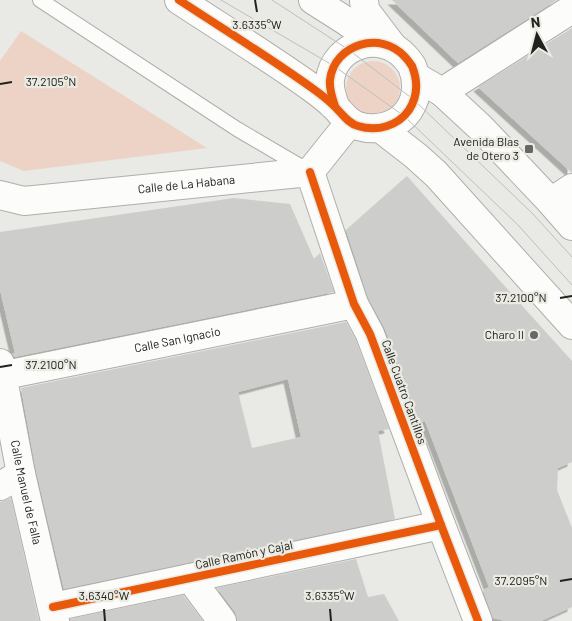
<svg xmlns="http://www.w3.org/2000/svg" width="572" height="621" font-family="Barlow,sans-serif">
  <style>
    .green { fill: #edd3c6 }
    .building { fill: #cdcecb; fill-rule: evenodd; filter: url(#shadow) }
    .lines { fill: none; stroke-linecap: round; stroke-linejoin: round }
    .service-casing { stroke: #aeaeab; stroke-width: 16 }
    .minor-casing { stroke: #aeaeab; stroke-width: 30 }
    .tertiary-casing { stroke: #aeaeab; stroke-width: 30 }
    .service { stroke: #fcfcfb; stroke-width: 14 }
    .minor { stroke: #fcfcfb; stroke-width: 28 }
    .tertiary { stroke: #fcfcfb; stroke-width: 28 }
    .tram { stroke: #bebebd; stroke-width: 1 }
    .cycleway-casing { stroke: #ebebe3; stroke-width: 11 }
    .cycleway { stroke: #e8590c; stroke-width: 8 }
    .ticks { fill: none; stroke: #21211e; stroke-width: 2 }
    .poi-dot { fill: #676764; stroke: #ebebe3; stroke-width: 2 }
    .labels { text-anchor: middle; stroke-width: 4.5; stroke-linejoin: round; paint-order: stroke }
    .poi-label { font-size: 12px; fill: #21211e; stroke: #ebebe3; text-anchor: end }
    .street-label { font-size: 12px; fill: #21211e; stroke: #ebebe3 }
    .ticks-label { font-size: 12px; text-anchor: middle; fill: #21211e; stroke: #ebebe3; stroke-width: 4.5; stroke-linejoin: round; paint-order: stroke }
  </style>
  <defs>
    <filter id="shadow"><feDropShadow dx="-4.5" dy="4.5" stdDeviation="0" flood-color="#0004"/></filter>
  </defs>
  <rect width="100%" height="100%" fill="#e9e9e5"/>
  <g class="green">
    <path d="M 21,31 L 207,148 L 24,171 L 0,161 L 0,61 Z"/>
    <circle cx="373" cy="88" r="27"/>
  </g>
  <g class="building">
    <path d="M 392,0 L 557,0 L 458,63 Z"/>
    <path d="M 572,28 L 572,173 L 478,87 Z"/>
    <path d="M 407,176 L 526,310 L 572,361 L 572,462 L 558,468 L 557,490 L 572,528 L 572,607 L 541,621 L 506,621 L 493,618 L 483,590 L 489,587 L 425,421 L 419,422 L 385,329 L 368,298 L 346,230 Z"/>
    <path d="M 234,198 L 290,204 L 314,259 L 320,253 L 334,292 L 14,357 L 12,354 L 15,353 L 0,290 L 0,232 Z"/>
    <path d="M 346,322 L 356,340 L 389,429 L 378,431 L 395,519 L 64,589 L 36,471 L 21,388 ZM 288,379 L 301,437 L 252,448 L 238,392 Z"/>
    <path d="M 11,498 L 39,621 L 0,621 L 0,502 Z"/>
    <path d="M 356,559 L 368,597 L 384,594 L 399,621 L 237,621 L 235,612 L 217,588 Z"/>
    <path d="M 183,595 L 203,621 L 70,621 L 70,619 Z"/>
  </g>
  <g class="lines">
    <defs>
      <path id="service" d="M 40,0 L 237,129 L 305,169"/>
      <g id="minor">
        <path d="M 364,0 L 365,10 L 393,47"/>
        <path d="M 442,92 L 572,9"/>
        <path d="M 310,172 L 354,304 L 370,334 L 441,525 L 478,621"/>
        <path id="s1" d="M 0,195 L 24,201 L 310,172 L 350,122"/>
        <path d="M 551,202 L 572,188"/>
        <path id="s2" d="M 0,363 L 21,474 L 55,621"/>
        <path id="s3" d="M 0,376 L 354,304"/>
        <path d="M 0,486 L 21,474"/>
        <path d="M 190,578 L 222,621"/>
        <path d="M 53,607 L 441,525"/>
      </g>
      <g id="tertiary">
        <path d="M 179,0 C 223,29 269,57 312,88 C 319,93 327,99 333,105 C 341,112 347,123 358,126 C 377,132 398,126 409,110 C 418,96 418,81 412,66 C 410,63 408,60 405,57 C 381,30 334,44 330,80 C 329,89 332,97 335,106"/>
        <path d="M 313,0 L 346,21 L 375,42"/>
        <path d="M 416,77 L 442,92 L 481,128 L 551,202 L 572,226"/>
        <path d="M 380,128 L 416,156 L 436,174 L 572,325"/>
      </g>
    </defs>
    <use href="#service" class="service-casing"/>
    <use href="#minor" class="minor-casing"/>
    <use href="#tertiary" class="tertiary-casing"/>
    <use href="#service" class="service"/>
    <use href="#minor" class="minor"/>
    <use href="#tertiary" class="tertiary"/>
    <g class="tram">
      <path d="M 221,0 L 334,66 L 404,116 L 518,225 L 572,285"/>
      <path d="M 272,0 L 349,50 L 414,100 L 533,214 L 572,257"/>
    </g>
    <defs>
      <g id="cycleway">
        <path d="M 179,0 C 223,29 269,57 312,88 C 319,93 327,99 333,105 C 341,112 347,123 358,126 C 377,132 398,126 409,110 C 418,96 418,81 412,66 C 410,63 408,60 405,57 C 381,30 334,44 330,80 C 329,89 332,97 335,106"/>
        <path d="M 310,172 L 354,304 L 370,334 L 441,525 L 478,621"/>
        <path d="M 53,607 L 441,525"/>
      </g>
    </defs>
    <use href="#cycleway" class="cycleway-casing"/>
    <use href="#cycleway" class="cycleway"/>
  </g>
  <path class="ticks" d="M 255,0 L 257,12M 0,84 L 12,82M 560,298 L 572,296M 0,367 L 12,365M 560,581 L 572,579M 104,609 L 105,621M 330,609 L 331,621"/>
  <g class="poi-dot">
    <rect x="524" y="144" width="10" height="10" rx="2.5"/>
    <circle cx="534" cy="335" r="5"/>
  </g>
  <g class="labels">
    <g class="poi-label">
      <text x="519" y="146">Avenida Blas<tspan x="519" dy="14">de Otero 3</tspan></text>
      <text x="524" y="339">Charo II</text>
    </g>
    <g class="street-label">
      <text dy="4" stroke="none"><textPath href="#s1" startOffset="188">Calle de La Habana</textPath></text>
      <text dy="4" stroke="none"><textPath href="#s3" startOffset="181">Calle San Ignacio</textPath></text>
      <text transform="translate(404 392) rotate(70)" y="4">Calle Cuatro Cantillos</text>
      <text dy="4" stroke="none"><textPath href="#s2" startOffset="132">Calle Manuel de Falla</textPath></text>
      <text transform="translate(244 555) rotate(-12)" y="4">Calle Ramón y Cajal</text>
    </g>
  </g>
  <g class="ticks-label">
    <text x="257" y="29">3.6335°W</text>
    <text x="51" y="86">37.2105°N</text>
    <text x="521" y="302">37.2100°N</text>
    <text x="51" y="369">37.2100°N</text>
    <text x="521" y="585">37.2095°N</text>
    <text x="104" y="600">3.6340°W</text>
    <text x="330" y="600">3.6335°W</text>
  </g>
  <g transform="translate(537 35) rotate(353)" stroke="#ebebe3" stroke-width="4" paint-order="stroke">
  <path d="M0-4L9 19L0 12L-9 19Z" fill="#21211e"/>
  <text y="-8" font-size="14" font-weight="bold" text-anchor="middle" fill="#21211e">N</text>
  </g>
</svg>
